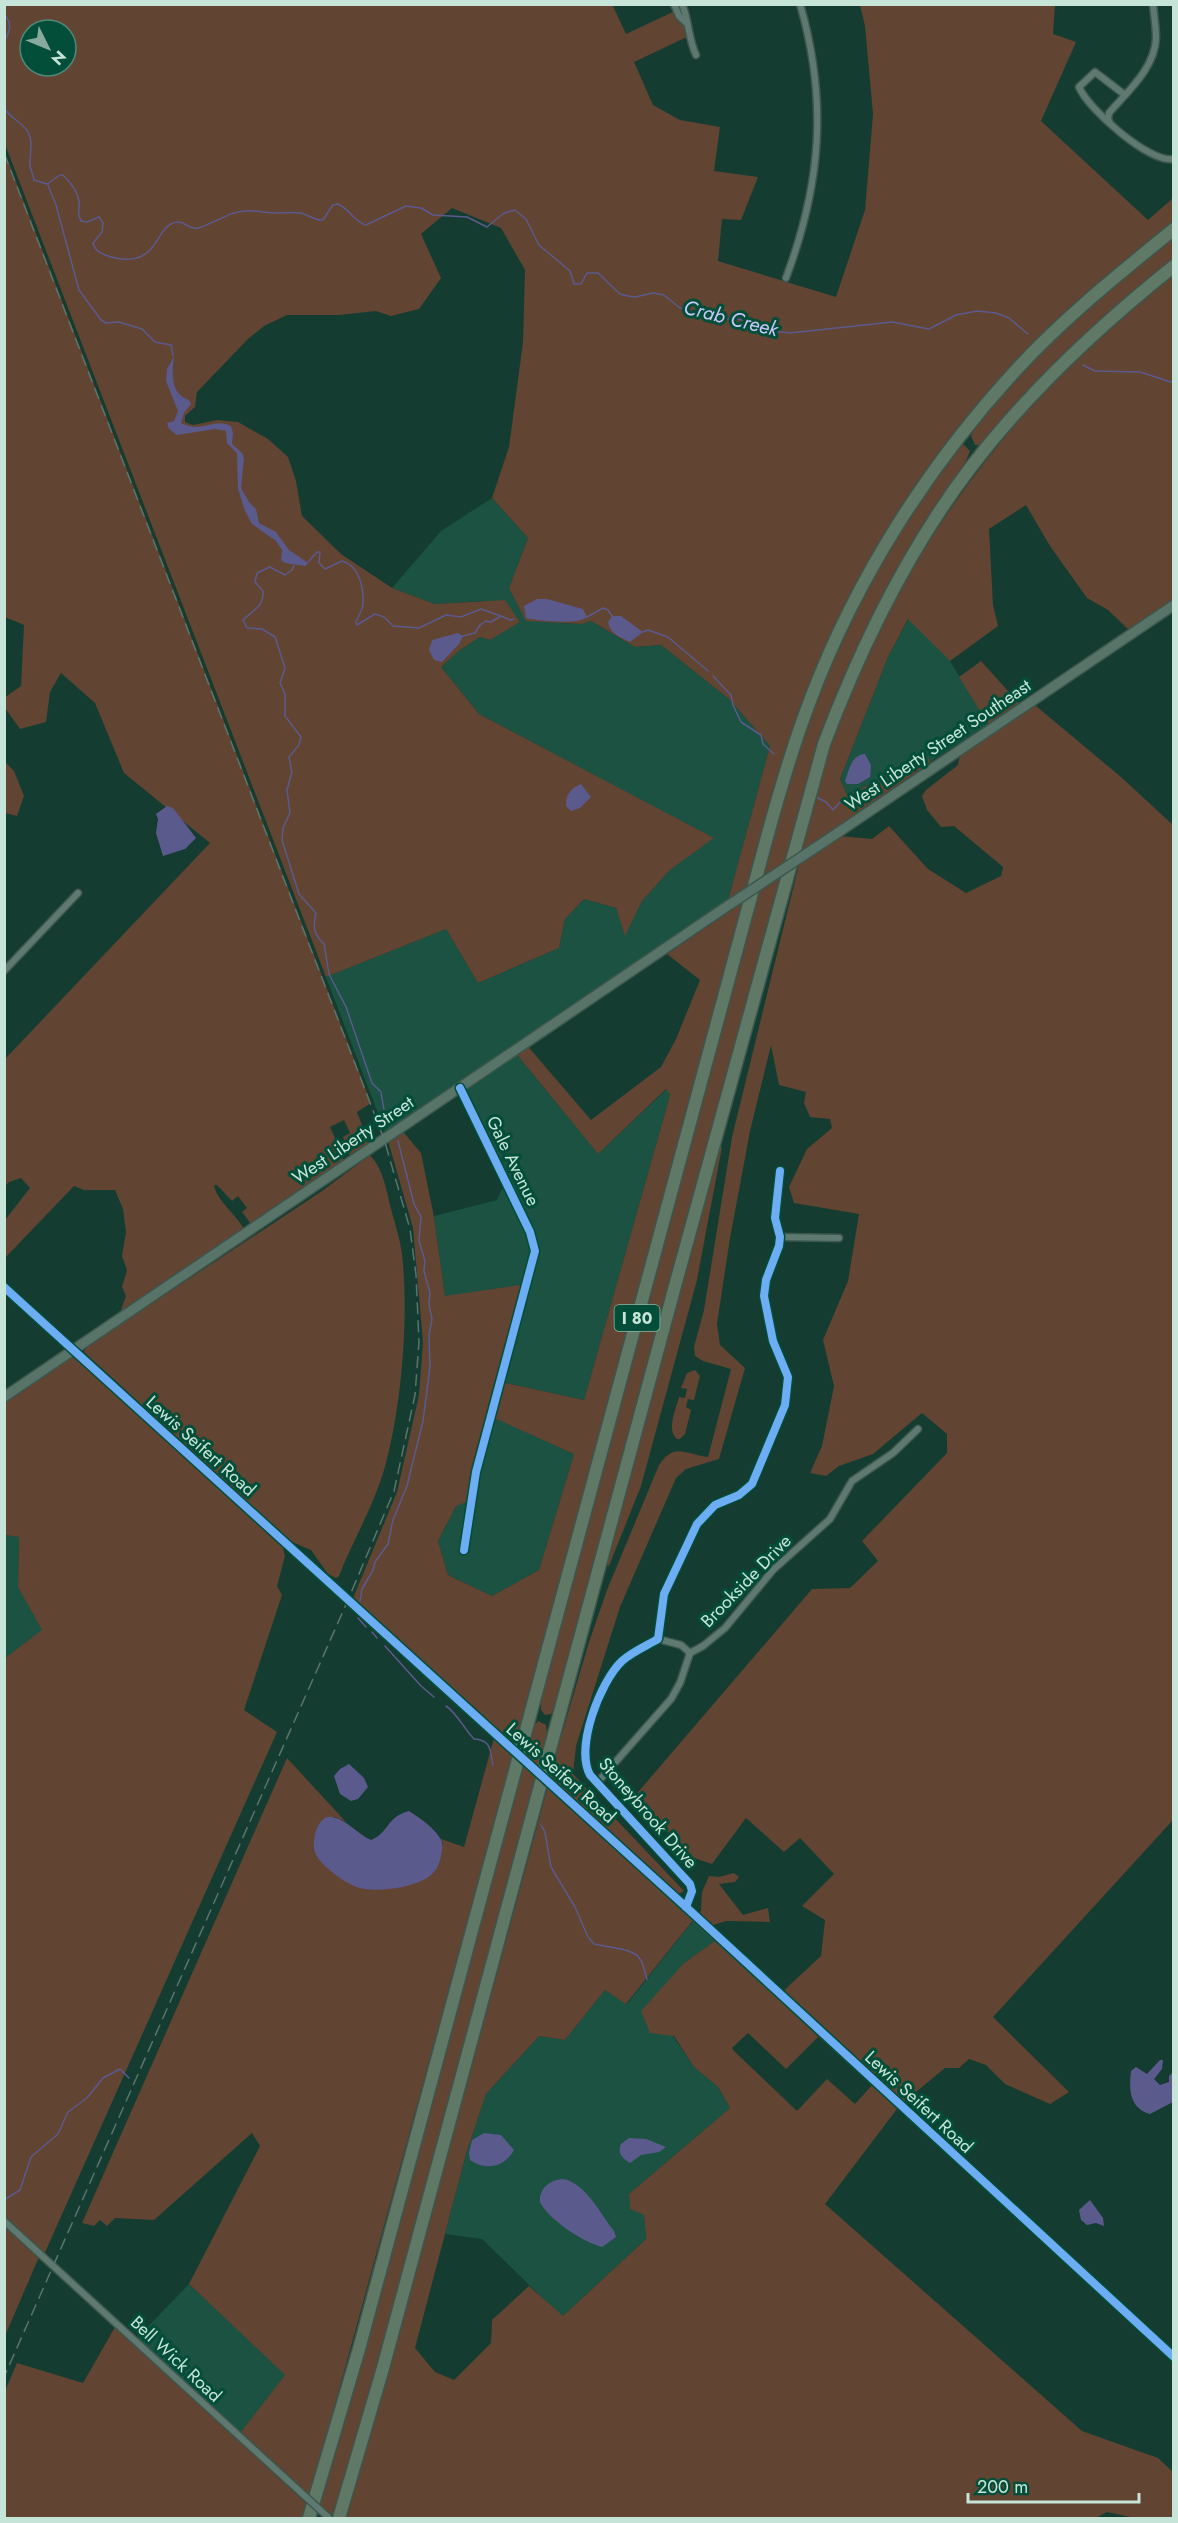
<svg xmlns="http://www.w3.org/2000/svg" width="1178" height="2523" font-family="Jost,sans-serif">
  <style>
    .built { fill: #1b5241 }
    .green { fill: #614431; fill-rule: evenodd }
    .water { fill: #5b5a8d }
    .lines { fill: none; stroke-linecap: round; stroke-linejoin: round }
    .stream { stroke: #5b5a8d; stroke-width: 1.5 }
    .minor-casing { stroke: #3d574e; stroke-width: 9 }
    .tertiary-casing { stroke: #3d574e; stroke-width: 10 }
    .secondary-casing { stroke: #3d574e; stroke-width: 12 }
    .motorway-casing { stroke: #3d574e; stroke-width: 15 }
    .minor { stroke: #5f7970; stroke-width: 6 }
    .tertiary { stroke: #5f7970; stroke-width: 8 }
    .secondary { stroke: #587368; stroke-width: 9 }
    .motorway { stroke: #607866; stroke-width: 12 }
    .rail { stroke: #5b746c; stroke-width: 1.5; stroke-dasharray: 12 6; stroke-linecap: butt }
    .minor-bridge-casing { stroke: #3d574e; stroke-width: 9; stroke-linecap: butt }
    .tertiary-bridge-casing { stroke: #3d574e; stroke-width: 10; stroke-linecap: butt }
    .secondary-bridge-casing { stroke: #3d574e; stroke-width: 12; stroke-linecap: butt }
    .minor-bridge { stroke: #5f7970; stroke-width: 6 }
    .tertiary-bridge { stroke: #5f7970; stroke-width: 8 }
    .secondary-bridge { stroke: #587368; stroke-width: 9 }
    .cycleway-casing { stroke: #024e39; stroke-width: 11 }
    .cycleway { stroke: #6dadf4; stroke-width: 8 }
    .labels { text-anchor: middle; stroke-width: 6; stroke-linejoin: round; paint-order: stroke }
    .shield { fill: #024e39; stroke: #8bb8a8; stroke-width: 1.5 }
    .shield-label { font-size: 16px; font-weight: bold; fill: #c6e5d8 }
    .street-label { font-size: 18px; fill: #c6e5d8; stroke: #024e39 }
    .water-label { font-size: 20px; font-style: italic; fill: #cac7fb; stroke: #024e39 }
  </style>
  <rect width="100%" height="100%" fill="#143c31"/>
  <g class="built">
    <path d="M 492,498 L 528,538 L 509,588 L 560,623 L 582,624 L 591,621 L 635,647 L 661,645 L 729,699 L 770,746 L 728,900 L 616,976 L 615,983 L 514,1051 L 598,1154 L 667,1089 L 670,1095 L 584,1400 L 501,1382 L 445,1296 L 434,1216 L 497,1200 L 506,1180 L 460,1088 L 387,1137 L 326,977 L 446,929 L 478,983 L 559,948 L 565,919 L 584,899 L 616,908 L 625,935 L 642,901 L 670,870 L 713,838 L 479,714 L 441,667 L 460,650 L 480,637 L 490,640 L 520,621 L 483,601 L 435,604 L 392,588 L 441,531 Z"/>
    <path d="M 909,618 L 950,661 L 988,724 L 930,762 L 927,757 L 847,795 L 840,779 L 888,657 Z"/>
    <path d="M 492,1416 L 574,1454 L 539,1570 L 492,1596 L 448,1575 L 438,1541 L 456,1506 Z"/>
    <path d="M 5,1535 L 19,1537 L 18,1587 L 43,1630 L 5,1658 Z"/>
    <path d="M 696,1917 L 719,1938 L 684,1963 L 673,2036 L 694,2067 L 718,2087 L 730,2108 L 629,2194 L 644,2215 L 646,2239 L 562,2317 L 482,2239 L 445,2234 L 466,2154 L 486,2094 L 539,2036 L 565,2040 L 605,1990 L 627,2004 Z"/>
    <path d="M 189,2284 L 286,2375 L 238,2436 L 134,2341 Z"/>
  </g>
  <g class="green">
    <path d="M 612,4 L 626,34 L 677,10 L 685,22 L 689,36 L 634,62 L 653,105 L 680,120 L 720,127 L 714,171 L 758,177 L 741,220 L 722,219 L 718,261 L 836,297 L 865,210 L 873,114 L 865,26 L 860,5 L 1055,5 L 1053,34 L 1076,42 L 1041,121 L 1148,220 L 1173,198 L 1173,221 C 1129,257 1084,292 1043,333 C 935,441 850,571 798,714 C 777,771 763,830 747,888 L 728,900 L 770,746 L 729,699 L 661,645 L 635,647 L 591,621 L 582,624 L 526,621 L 509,588 L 528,538 L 492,498 L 509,447 L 523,342 L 525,270 L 501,228 L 452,208 L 421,234 L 441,278 L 419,309 L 391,316 L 376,311 L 339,315 L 287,315 L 264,326 L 248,339 L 197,392 L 195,407 L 185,416 L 185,422 L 193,425 L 217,420 L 238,422 L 268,439 L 288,457 L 296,481 L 302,516 L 341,554 L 392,588 L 435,604 L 505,600 L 520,622 L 490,640 L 480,637 L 460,650 L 441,667 L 479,714 L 714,838 L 670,870 L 642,901 L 625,936 L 616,908 L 584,899 L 565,919 L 559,948 L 478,983 L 446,929 L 326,977 L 6,147 L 4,5 ZM 30,30 L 66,30 L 66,66 L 30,66 Z"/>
    <path d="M 5,153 L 371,1103 L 357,1112 L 367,1138 L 368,1145 L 350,1156 L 343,1137 L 350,1133 L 344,1120 L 330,1127 L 343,1155 L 343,1162 L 251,1224 L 242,1212 L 247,1208 L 238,1196 L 232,1201 L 217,1185 L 214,1185 C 216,1200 236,1214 244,1229 L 119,1315 L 126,1296 L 122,1287 L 127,1270 L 122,1256 L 126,1232 L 123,1209 L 115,1190 L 84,1190 L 74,1186 L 5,1258 L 5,1220 L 30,1188 L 21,1178 L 9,1182 L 5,1186 L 5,1059 L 210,843 L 124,773 L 95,703 L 61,673 L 50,692 L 46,722 L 20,729 L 5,708 L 4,698 L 21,686 L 24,625 L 5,617 Z"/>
    <path d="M 1173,234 L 1173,259 L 1095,325 L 1063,356 L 981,445 L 975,445 L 971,436 L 974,429 L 1015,378 L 1073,319 Z"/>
    <path d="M 1173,274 L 1173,600 L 1129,630 L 1108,610 L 1087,598 L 1050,546 L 1026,505 L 989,529 L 993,605 L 998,626 L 950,661 L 908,619 L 888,657 L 840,779 L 847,795 L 928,757 L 930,762 L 934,760 L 802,851 C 838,664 948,482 1084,351 C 1112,323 1143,299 1173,274 Z"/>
    <path d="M 962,443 L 970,451 L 966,461 L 905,560 L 825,729 L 805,790 L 785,862 L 760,879 L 777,815 L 814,702 L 863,593 L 922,495 Z"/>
    <path d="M 981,661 L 1019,703 L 988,724 L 959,677 Z"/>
    <path d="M 1030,701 L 1121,777 L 1173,825 L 1173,1820 L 993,2017 L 1069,2092 L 1050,2104 L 1005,2084 L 986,2065 L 969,2059 L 959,2068 L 945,2068 L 900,2105 L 825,2204 L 1082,2431 L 1158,2458 L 1173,2472 L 1173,2518 L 1135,2518 L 1107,2512 L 1096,2518 L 346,2518 L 398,2337 L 548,1786 L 694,1919 L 626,2004 L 605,1990 L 565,2040 L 539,2036 L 486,2094 L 466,2154 L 415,2348 L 435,2372 L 454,2380 L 491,2343 L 492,2320 L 529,2286 L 563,2316 L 646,2239 L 644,2215 L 630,2209 L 629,2194 L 730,2108 L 718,2087 L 694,2067 L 674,2036 L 650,2033 L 641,2011 L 684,1963 L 719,1938 L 780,1994 L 821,1956 L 825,1920 L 802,1906 L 834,1874 L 800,1838 L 784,1852 L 746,1818 L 712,1864 L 694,1858 L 633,1798 L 812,1589 L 850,1588 L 878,1561 L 862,1541 L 947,1453 L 947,1434 L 922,1413 L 873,1454 L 839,1466 L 826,1476 L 810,1473 L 822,1446 L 834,1386 L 823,1340 L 848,1281 L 859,1214 L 794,1203 L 789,1187 L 807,1149 L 832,1128 L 830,1119 L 810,1117 L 804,1103 L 806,1092 L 779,1085 L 771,1045 L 750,1131 L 730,1238 L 717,1324 L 720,1345 L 745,1368 L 719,1459 L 686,1469 L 676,1478 L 620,1607 L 576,1746 L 573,1774 L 684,1891 L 679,1894 L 549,1777 L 589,1642 L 607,1590 L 659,1465 C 674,1442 685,1454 708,1457 L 731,1369 L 703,1361 L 695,1356 L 694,1347 L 704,1310 L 732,1137 L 799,864 L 840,836 L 872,839 L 889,826 L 928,869 L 966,893 L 1001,876 L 1003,867 L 954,826 L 941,827 L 927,810 L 922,796 L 926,790 L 958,765 L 960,755 ZM 748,2033 L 786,2069 L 822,2033 L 875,2082 L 855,2104 L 827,2079 L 797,2111 L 734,2051 L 732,2048 Z"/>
    <path d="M 5,762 L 14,771 L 24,796 L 17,816 L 5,813 Z"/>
    <path d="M 781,876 L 555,1708 L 551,1714 L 545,1715 L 541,1710 L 541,1701 L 566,1595 L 755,894 Z"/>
    <path d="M 743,902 L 718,993 L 515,1746 L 351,1603 L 397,1492 L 419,1395 L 423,1342 L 413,1228 L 387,1137 L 400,1128 L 421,1153 L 434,1217 L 445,1296 L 527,1284 L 501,1382 L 584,1400 L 670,1095 L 666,1089 L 598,1154 L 514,1051 L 525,1043 L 591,1120 L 661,1067 L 676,1039 L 700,980 L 667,954 ZM 492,1417 L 574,1454 L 539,1570 L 492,1596 L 448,1575 L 438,1541 L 456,1506 L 472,1500 Z"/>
    <path d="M 719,1146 L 722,1147 L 697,1280 L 641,1486 L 609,1566 L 605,1565 Z"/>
    <path d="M 370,1155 C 383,1169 386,1188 390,1205 C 394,1221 400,1238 402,1254 C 409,1315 402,1403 386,1463 C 376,1502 354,1538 339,1576 L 336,1578 L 328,1574 L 311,1550 L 290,1541 L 84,1352 L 85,1349 L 116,1327 L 322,1191 Z"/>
    <path d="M 73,1350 L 281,1540 L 285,1556 L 277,1586 L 282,1595 L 244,1710 L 277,1732 L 43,2257 L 11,2228 L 10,2231 L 39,2257 L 5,2336 L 5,1658 L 42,1630 L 18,1587 L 19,1537 L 5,1535 L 5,1397 Z"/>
    <path d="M 695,1370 L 700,1376 L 694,1400 L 688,1399 L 686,1407 L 691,1410 L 685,1434 L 680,1439 L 677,1439 C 666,1430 676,1409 679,1397 L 685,1398 L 687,1389 L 681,1388 L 687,1373 Z"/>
    <path d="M 538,1721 L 546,1725 L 547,1733 L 539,1767 L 524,1754 L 531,1730 Z"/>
    <path d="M 494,1738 L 513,1755 L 310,2496 L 241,2432 L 285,2375 L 189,2284 L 260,2146 L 252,2133 L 154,2220 L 115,2218 L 107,2226 L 100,2220 L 94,2226 L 82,2223 L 287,1758 L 346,1822 L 335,1817 L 320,1824 L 316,1835 L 409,1884 L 423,1880 L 443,1844 L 441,1839 L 464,1847 Z"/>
    <path d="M 521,1762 L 536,1776 L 531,1802 L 335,2518 L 319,2504 Z"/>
    <path d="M 734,1873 L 739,1877 L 735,1882 L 719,1884 L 743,1915 L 768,1908 L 770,1922 L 726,1921 L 707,1927 L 696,1917 L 701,1911 L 702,1892 L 709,1876 L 719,1877 Z"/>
    <path d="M 115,2327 L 308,2505 L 303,2518 L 5,2518 L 5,2391 L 17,2363 L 83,2383 Z"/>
  </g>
  <g class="water">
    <path d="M 174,356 C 172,373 170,394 189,400 L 191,404 L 184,413 L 181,423 C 203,434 213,417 231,426 L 233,433 L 232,444 L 242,453 L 244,458 L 241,488 L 249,502 L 256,509 L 259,523 L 276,532 L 289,550 L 308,563 L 305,566 L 285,563 L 281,560 L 282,550 L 276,541 L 252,524 L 245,511 L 238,489 L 237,453 L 227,443 L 226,431 L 215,429 L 177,435 L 169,429 L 167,423 L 174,421 L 178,411 L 166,381 L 167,369 Z"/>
    <path d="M 537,599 L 547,599 L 583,609 L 587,617 C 579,625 538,621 526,618 L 524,606 Z"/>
    <path d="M 612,616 L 621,616 L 643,632 L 630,642 C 620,637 610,634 608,622 Z"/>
    <path d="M 458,633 L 463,636 L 459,644 L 442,662 L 434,660 L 429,650 L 432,640 Z"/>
    <path d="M 865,754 L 871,765 L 870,777 L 858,784 L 847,784 L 845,781 C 849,770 851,755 865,754 Z"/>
    <path d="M 581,784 L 591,797 L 580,808 L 571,811 L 566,806 C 565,795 571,788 581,784 Z"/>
    <path d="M 167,806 L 173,808 L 196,838 L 185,849 L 163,856 L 156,833 L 158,819 L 156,814 Z"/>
    <path d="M 349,1764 L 364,1778 L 368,1787 L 358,1799 L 351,1801 L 340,1794 L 334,1776 L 340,1769 Z"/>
    <path d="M 409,1811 C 420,1818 433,1827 440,1838 C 444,1843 442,1850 441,1856 C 440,1861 438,1868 434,1872 C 422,1887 378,1893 360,1888 C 347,1885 319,1865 315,1852 C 311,1840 318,1814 332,1817 C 348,1820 357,1834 371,1840 C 389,1833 386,1817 409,1811 Z"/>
    <path d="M 1160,2060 L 1163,2060 L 1162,2069 L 1154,2079 L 1160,2085 L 1169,2082 L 1169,2076 L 1173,2072 L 1173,2102 L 1150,2114 C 1129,2108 1129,2089 1131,2071 L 1136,2067 L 1147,2074 Z"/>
    <path d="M 484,2133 L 501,2135 L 514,2150 C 505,2167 485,2171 470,2160 L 469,2153 L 472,2140 Z"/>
    <path d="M 629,2138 L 646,2139 L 666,2147 L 659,2152 L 641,2155 L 630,2163 C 622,2158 617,2153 621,2144 Z"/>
    <path d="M 563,2179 C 586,2183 601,2215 614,2231 L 616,2237 L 602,2247 C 583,2242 549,2220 540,2202 C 539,2188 550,2180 563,2179 Z"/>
    <path d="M 1090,2200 L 1103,2218 L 1104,2226 L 1096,2223 L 1087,2225 L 1081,2220 L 1079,2210 Z"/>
  </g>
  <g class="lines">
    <g class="stream">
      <path d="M 4,14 C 13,24 10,31 4,42"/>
      <path d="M 4,108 C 11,119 22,122 28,132 C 34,143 29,154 30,166 C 31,170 33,175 34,180 L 47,184 L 60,175 L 63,175 C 69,181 78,192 79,201 C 80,209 76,213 81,221 L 87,222 L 99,217 L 103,223 L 102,232 L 93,243 C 95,250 98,252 105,255 C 160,274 153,225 177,222 C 185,221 189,230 198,228 C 214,224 229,211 246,211 C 255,210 264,213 274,213 C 283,213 292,212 301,213 C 309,215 315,221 323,220 L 333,205 L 338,204 C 350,209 354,222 366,225 L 406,206 L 421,208 L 433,215 L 467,217 L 487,227 L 504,213 L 515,210 L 526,219 L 539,245 L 570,271 L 574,284 L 581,284 L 587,273 L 598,273 L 620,294 L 628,296 L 635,297 L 653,293 L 664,295 L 680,308 L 708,317 L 746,320 L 773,331 L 790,333 L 892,322 L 929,329 L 956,315 L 977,311 L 996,313 L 1009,318 L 1028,334"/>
      <path d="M 48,185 L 56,205 L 79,290 L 101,320 L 106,323 L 119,322 L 142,329 L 155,342 L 171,345 L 173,355"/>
      <path d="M 1083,365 L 1095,371 L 1140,372 L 1174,383"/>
      <path d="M 308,562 L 317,552 L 320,552 L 319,563 L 325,569 L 342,561 C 359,565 364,588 363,604 C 363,610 358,616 356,622 L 357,625 L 375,614 L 384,617 L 393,626 L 419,628 L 446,615 L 461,617 L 481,609 L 501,616"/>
      <path d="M 294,565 L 292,570 L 285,575 L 270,567 L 257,573 L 255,582 L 263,591 C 264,607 253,610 243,620 L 247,628 L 262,629 L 275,637 L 285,668 L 280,683 L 285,694 L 285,716 L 301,737 L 299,745 L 289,757 L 292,772 L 287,790 L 290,813 L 283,828 L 282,840 L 299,894 L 316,913 C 313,928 313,933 324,944 L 329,974 L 346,1007 L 372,1083 L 381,1092 L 384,1110 L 391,1125"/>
      <path d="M 587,617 L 603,608 L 608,610 L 612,616"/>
      <path d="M 643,632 L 648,630 L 668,637 L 708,671"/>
      <path d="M 463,636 L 475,633 L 480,625 L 486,621 L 491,622 L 501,616 L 510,620 L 514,619"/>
      <path d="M 713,676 L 731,695 L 733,705 L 741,722 L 761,735 L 763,744 L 774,754"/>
      <path d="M 816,797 L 826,802 L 833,810 L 840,802 L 846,803 L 846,800"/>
      <path d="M 360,1601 L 362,1589 L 373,1570 L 375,1562 L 388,1544 L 393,1520 L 407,1486 L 423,1421 L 430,1367 L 429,1335 L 432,1319 L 429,1304 L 430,1293 L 424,1271 L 425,1261 L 419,1241 L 421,1217 L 414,1204 L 398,1141"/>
      <path d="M 358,1618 L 366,1627"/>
      <path d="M 372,1632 L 377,1638"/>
      <path d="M 385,1646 L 421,1686 L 434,1697"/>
      <path d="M 446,1706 C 456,1712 465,1730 474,1739 C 492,1740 490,1751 493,1765"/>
      <path d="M 541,1825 L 545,1832 L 551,1867 L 575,1907 L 588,1937 L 594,1944 L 626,1950 L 637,1955 L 642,1962 L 647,1979"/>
      <path d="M 4,2200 L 20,2190 L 31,2157 L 58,2134 L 68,2112 L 87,2098 L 103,2078 L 120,2069 L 129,2078"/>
    </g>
    <defs>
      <g id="minor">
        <path d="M 674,4 L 679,16 L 685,22"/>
        <path d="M 682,4 C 689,20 688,38 696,55"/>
        <path d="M 1125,95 L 1095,72 L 1079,87 C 1088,109 1150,164 1174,159"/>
        <path d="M 1110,123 L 1108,119 L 1109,113 C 1128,91 1155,68 1156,38 C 1156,27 1154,15 1153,4"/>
        <path d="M 786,278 C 821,184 828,101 800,4"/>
        <path d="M 4,971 L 78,893"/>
        <path d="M 460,1088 L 530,1232 L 535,1251 L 476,1472 L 464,1550"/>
        <path d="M 780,1237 L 839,1238"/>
        <path d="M 658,1639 L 681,1645 L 690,1653"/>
        <path d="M 597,1783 L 671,1699 L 680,1683 L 690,1653 L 703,1646 L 725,1628 L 773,1570 L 830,1519 L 852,1481 L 893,1453 L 918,1429"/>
        <path d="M 565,1798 L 1174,2357"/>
        <path d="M 686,1907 L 692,1891 L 690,1884 L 590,1775 C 575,1747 600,1682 622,1661 C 632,1652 646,1646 658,1639 L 664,1594 L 697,1524 L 715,1505 L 739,1495 L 752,1484 L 785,1405 L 788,1377 L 773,1341 L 764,1296 L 766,1280 L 779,1246 L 780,1237 L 775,1218 L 780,1171"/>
        <path d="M 4,2221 L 296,2488"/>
      </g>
      <path id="tertiary" d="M 4,1287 L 495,1734"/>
      <g id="secondary">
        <path d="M 827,840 L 1174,605"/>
        <path d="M 4,1397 L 720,911"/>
      </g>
      <g id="motorway">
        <path d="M 309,2518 L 359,2349 L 766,841 C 779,793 793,745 811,698 C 857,577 929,464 1018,368 C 1065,317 1120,273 1174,229"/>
        <path d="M 339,2518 L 383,2368 L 675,1286 L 824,744 C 861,646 907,551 971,467 C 1029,391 1099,326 1174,266"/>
      </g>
    </defs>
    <use href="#minor" class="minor-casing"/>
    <use href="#tertiary" class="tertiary-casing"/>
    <use href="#secondary" class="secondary-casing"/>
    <use href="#motorway" class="motorway-casing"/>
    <use href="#minor" class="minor"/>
    <use href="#tertiary" class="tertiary"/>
    <use href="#secondary" class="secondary"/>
    <use href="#motorway" class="motorway"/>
    <path class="rail" d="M 4,153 L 384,1139 L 410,1229 L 416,1275 L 419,1342 L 415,1395 L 394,1491 L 348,1600 L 4,2377"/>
    <defs>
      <path id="minor-bridge" d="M 296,2488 L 329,2518"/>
      <path id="tertiary-bridge" d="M 495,1734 L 565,1798"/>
      <path id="secondary-bridge" d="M 720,911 L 827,840"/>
    </defs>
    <use href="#minor-bridge" class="minor-bridge-casing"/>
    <use href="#tertiary-bridge" class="tertiary-bridge-casing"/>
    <use href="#secondary-bridge" class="secondary-bridge-casing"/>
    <use href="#minor-bridge" class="minor-bridge"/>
    <use href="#tertiary-bridge" class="tertiary-bridge"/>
    <use href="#secondary-bridge" class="secondary-bridge"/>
    <defs>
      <g id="cycleway">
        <path d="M 460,1088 L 530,1232 L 535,1251 L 476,1472 L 464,1550"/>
        <path d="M 4,1287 L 686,1907 L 1174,2357"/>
        <path d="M 686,1907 L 692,1891 L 690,1884 L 590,1775 C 575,1747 600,1682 622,1661 C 632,1652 646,1646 658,1639 L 664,1594 L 697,1524 L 715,1505 L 739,1495 L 752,1484 L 785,1405 L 788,1377 L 773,1341 L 764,1296 L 766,1280 L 779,1246 L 780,1237 L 775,1218 L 780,1171"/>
      </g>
    </defs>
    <use href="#cycleway" class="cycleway-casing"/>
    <use href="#cycleway" class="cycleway"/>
  </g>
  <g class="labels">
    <rect class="shield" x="614.5" y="1305" width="45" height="26" rx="4.5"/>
    <g class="shield-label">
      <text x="637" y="1324">I 80</text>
    </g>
    <g class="street-label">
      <text transform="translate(938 745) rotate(-34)" y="6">West Liberty Street Southeast</text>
      <text transform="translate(353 1140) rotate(-34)" y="6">West Liberty Street</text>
      <text transform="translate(513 1161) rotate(64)" y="6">Gale Avenue</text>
      <text transform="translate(201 1446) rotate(42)" y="6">Lewis Seifert Road</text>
      <text transform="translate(746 1581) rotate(-46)" y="6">Brookside Drive</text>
      <text transform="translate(561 1773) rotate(42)" y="6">Lewis Seifert Road</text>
      <text transform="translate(648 1813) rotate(49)" y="6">Stoneybrook Drive</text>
      <text transform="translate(919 2102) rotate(43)" y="6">Lewis Seifert Road</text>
      <text transform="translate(176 2359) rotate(43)" y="6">Bell Wick Road</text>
    </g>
    <g class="water-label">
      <text transform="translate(731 318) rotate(14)" y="7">Crab Creek</text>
    </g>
  </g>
  <rect width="1178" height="2523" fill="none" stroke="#c6e5d8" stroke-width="12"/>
  <g transform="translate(48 48) rotate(133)"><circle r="28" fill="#024e39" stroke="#508a79" stroke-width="1.5"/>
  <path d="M0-4.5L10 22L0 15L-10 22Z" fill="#88aa9e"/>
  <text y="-9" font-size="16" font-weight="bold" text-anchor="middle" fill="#c6e5d8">N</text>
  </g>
  <path d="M968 2493v9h171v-9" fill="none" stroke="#c6e5d8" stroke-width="3"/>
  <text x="977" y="2493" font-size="18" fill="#c6e5d8" stroke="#024e39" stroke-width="4.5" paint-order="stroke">200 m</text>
</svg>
